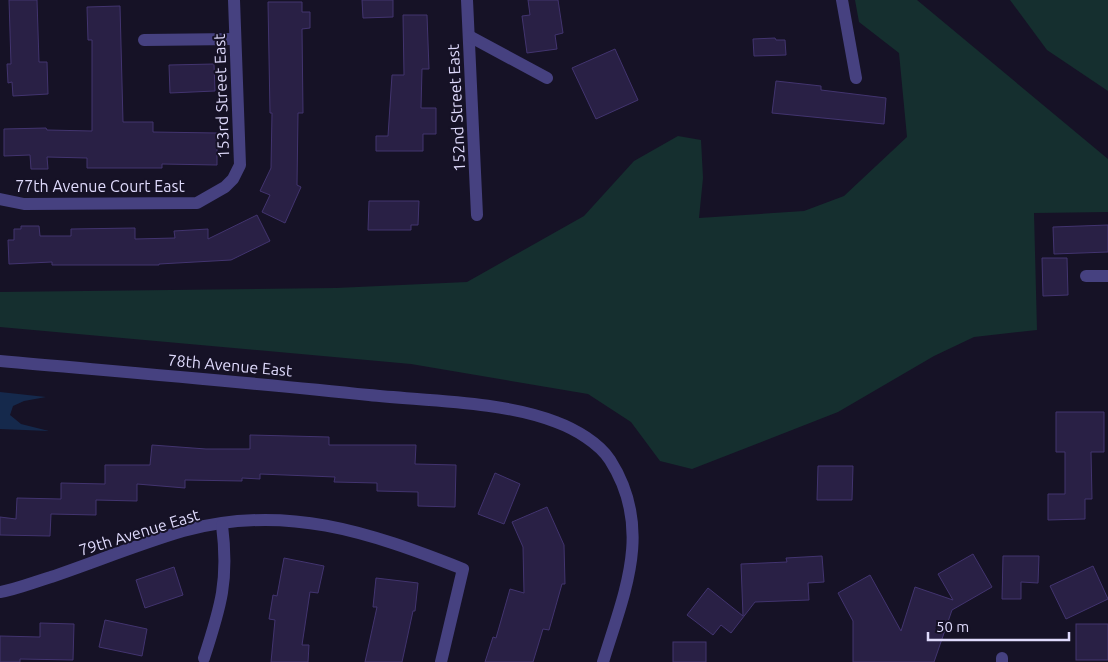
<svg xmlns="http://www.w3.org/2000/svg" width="1108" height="662" font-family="Ubuntu,sans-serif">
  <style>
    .green { fill: #152f2f }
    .water { fill: #15294c }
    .building { fill: #292045; stroke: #42346f }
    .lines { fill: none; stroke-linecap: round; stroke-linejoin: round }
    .minor { stroke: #464180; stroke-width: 12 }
    .labels { text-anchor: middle; stroke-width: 4; stroke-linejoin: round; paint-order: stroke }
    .street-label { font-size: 16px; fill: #dfdafc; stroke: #161226 }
  </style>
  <rect width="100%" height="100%" fill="#161226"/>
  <g class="green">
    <path d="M 855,0 L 917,0 L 1108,159 L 1108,212 L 1034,213 L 1037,330 L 974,337 L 934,356 L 838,412 L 692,469 L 660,461 L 631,422 L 588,394 L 411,364 L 0,327 L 0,292 L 336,288 L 467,282 L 584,216 L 634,161 L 678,136 L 701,140 L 703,178 L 699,218 L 804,211 L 844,196 L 907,137 L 899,53 L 859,22 Z"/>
    <path d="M 1010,0 L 1108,0 L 1108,91 L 1047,50 Z"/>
  </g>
  <path class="water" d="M 0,392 L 46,397 L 24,401 L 13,406 L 10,415 L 21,424 L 49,431 L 0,429 Z"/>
  <g class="building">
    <path d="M 9,0 L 37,0 L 39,62 L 47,62 L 48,94 L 13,96 L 12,82 L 8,83 L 7,64 L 11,64 Z"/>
    <path d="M 362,0 L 393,0 L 393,17 L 363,18 Z"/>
    <path d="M 528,0 L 558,0 L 563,33 L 555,35 L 557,49 L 527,53 L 522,16 L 530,15 Z"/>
    <path d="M 268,2 L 302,2 L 302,12 L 310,12 L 310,28 L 302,29 L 303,113 L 298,113 L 297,185 L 301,187 L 285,223 L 262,212 L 270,195 L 260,191 L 271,168 L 272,113 L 270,113 Z"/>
    <path d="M 120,6 L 123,122 L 153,122 L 153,132 L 217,133 L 217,165 L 162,164 L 162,168 L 87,168 L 87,158 L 47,157 L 48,169 L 31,169 L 30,155 L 4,156 L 4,129 L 46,128 L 47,130 L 92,131 L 92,40 L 88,40 L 87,7 Z"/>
    <path d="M 403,15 L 427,15 L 429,69 L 422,69 L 421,108 L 436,108 L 436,134 L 423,134 L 423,151 L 376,151 L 376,136 L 388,136 L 392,75 L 404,75 Z"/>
    <path d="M 775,38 L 776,40 L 785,40 L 786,55 L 754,56 L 753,39 Z"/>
    <path d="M 615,49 L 638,100 L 596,119 L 572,68 Z"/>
    <path d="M 214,64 L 215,91 L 170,93 L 169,65 Z"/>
    <path d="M 776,81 L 821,86 L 821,90 L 886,98 L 884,124 L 772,113 Z"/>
    <path d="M 369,201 L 419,201 L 418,225 L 411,225 L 411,230 L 368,230 Z"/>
    <path d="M 257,215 L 270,241 L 231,260 L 159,264 L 159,265 L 52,265 L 52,262 L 9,264 L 8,240 L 14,240 L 14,229 L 21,229 L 21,226 L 39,226 L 40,236 L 71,236 L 71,229 L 135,228 L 135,239 L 175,238 L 174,231 L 208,229 L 208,239 Z"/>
    <path d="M 1108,225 L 1108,252 L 1054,254 L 1053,227 Z"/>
    <path d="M 1042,258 L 1067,258 L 1068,295 L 1043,296 Z"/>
    <path d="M 1056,412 L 1104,412 L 1104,452 L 1091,452 L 1092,499 L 1085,499 L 1085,519 L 1048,520 L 1048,494 L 1065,494 L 1065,452 L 1056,452 Z"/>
    <path d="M 250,435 L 329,437 L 329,445 L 416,445 L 415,464 L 456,465 L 455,507 L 418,506 L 418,492 L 377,491 L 377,483 L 334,482 L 335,477 L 260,474 L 260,479 L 242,478 L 242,481 L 185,480 L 185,488 L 137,484 L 137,501 L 96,500 L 96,515 L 51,514 L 50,536 L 0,535 L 0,517 L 16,519 L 17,498 L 61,499 L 61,483 L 105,484 L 105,465 L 150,465 L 152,445 L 206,449 L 250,449 Z"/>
    <path d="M 818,466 L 853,466 L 852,500 L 817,500 Z"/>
    <path d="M 495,473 L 520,484 L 504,524 L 478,514 Z"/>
    <path d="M 547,507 L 564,545 L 565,584 L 562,584 L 549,630 L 543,629 L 533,662 L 485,662 L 493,637 L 496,638 L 510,589 L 524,593 L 523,547 L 512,522 Z"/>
    <path d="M 973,554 L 992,587 L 952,610 L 934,662 L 853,662 L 853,621 L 838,593 L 870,575 L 901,631 L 915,587 L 953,600 L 938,574 Z"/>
    <path d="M 822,556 L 824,582 L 808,583 L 809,600 L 755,602 L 731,633 L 721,625 L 713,635 L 687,615 L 708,588 L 743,616 L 741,564 L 787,562 L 786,558 Z"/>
    <path d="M 1003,556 L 1039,556 L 1038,583 L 1021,582 L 1021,599 L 1002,599 Z"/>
    <path d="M 284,558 L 324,566 L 318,593 L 310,592 L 302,645 L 309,645 L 308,662 L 271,662 L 275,620 L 269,619 L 273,595 L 277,596 Z"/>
    <path d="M 1093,566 L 1108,599 L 1066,619 L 1050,586 Z"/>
    <path d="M 174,567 L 183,595 L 145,608 L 136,580 Z"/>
    <path d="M 376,578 L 418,583 L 415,611 L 413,611 L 402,662 L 365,662 L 377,607 L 373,607 Z"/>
    <path d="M 105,620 L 147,629 L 142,656 L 99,647 Z"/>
    <path d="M 40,623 L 74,624 L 73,660 L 20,659 L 20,662 L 0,662 L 0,636 L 40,637 Z"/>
    <rect x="1076" y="624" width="32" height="36"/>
    <rect x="673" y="642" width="33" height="20"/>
  </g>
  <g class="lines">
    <g class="minor">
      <path d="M 467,0 L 477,215"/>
      <path d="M 842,0 L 856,78"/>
      <path d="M 469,36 L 547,78"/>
      <path d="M 144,40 L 235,39"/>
      <path d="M 0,199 L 24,204 L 197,203 L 225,187 L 233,179 L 240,165 L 234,0"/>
      <path d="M 1086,276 L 1108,276"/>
      <path d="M 0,361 C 123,372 246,382 369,395 C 427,401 502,401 556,422 C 575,429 599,443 610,460 C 654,529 624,593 603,662"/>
      <path d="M 0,592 C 17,589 34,582 51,577 C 95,562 139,544 183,531 C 285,503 369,532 463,569 L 441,662"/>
      <path d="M 204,658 C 221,606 229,580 222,525"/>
      <path d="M 1002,658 L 1002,662"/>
    </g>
  </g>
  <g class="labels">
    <g class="street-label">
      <text transform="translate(221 96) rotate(-92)" y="6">153rd Street East</text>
      <text transform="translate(456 108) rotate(-93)" y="6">152nd Street East</text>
      <text x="100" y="192">77th Avenue Court East</text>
      <text transform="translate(230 365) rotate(5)" y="6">78th Avenue East</text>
      <text transform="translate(139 532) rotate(-17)" y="6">79th Avenue East</text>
    </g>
  </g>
  <path d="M928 632v8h141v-8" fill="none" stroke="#dfdafc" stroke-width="2.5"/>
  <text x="936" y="632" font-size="15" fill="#dfdafc" stroke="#161226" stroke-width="4" paint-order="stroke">50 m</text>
</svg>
